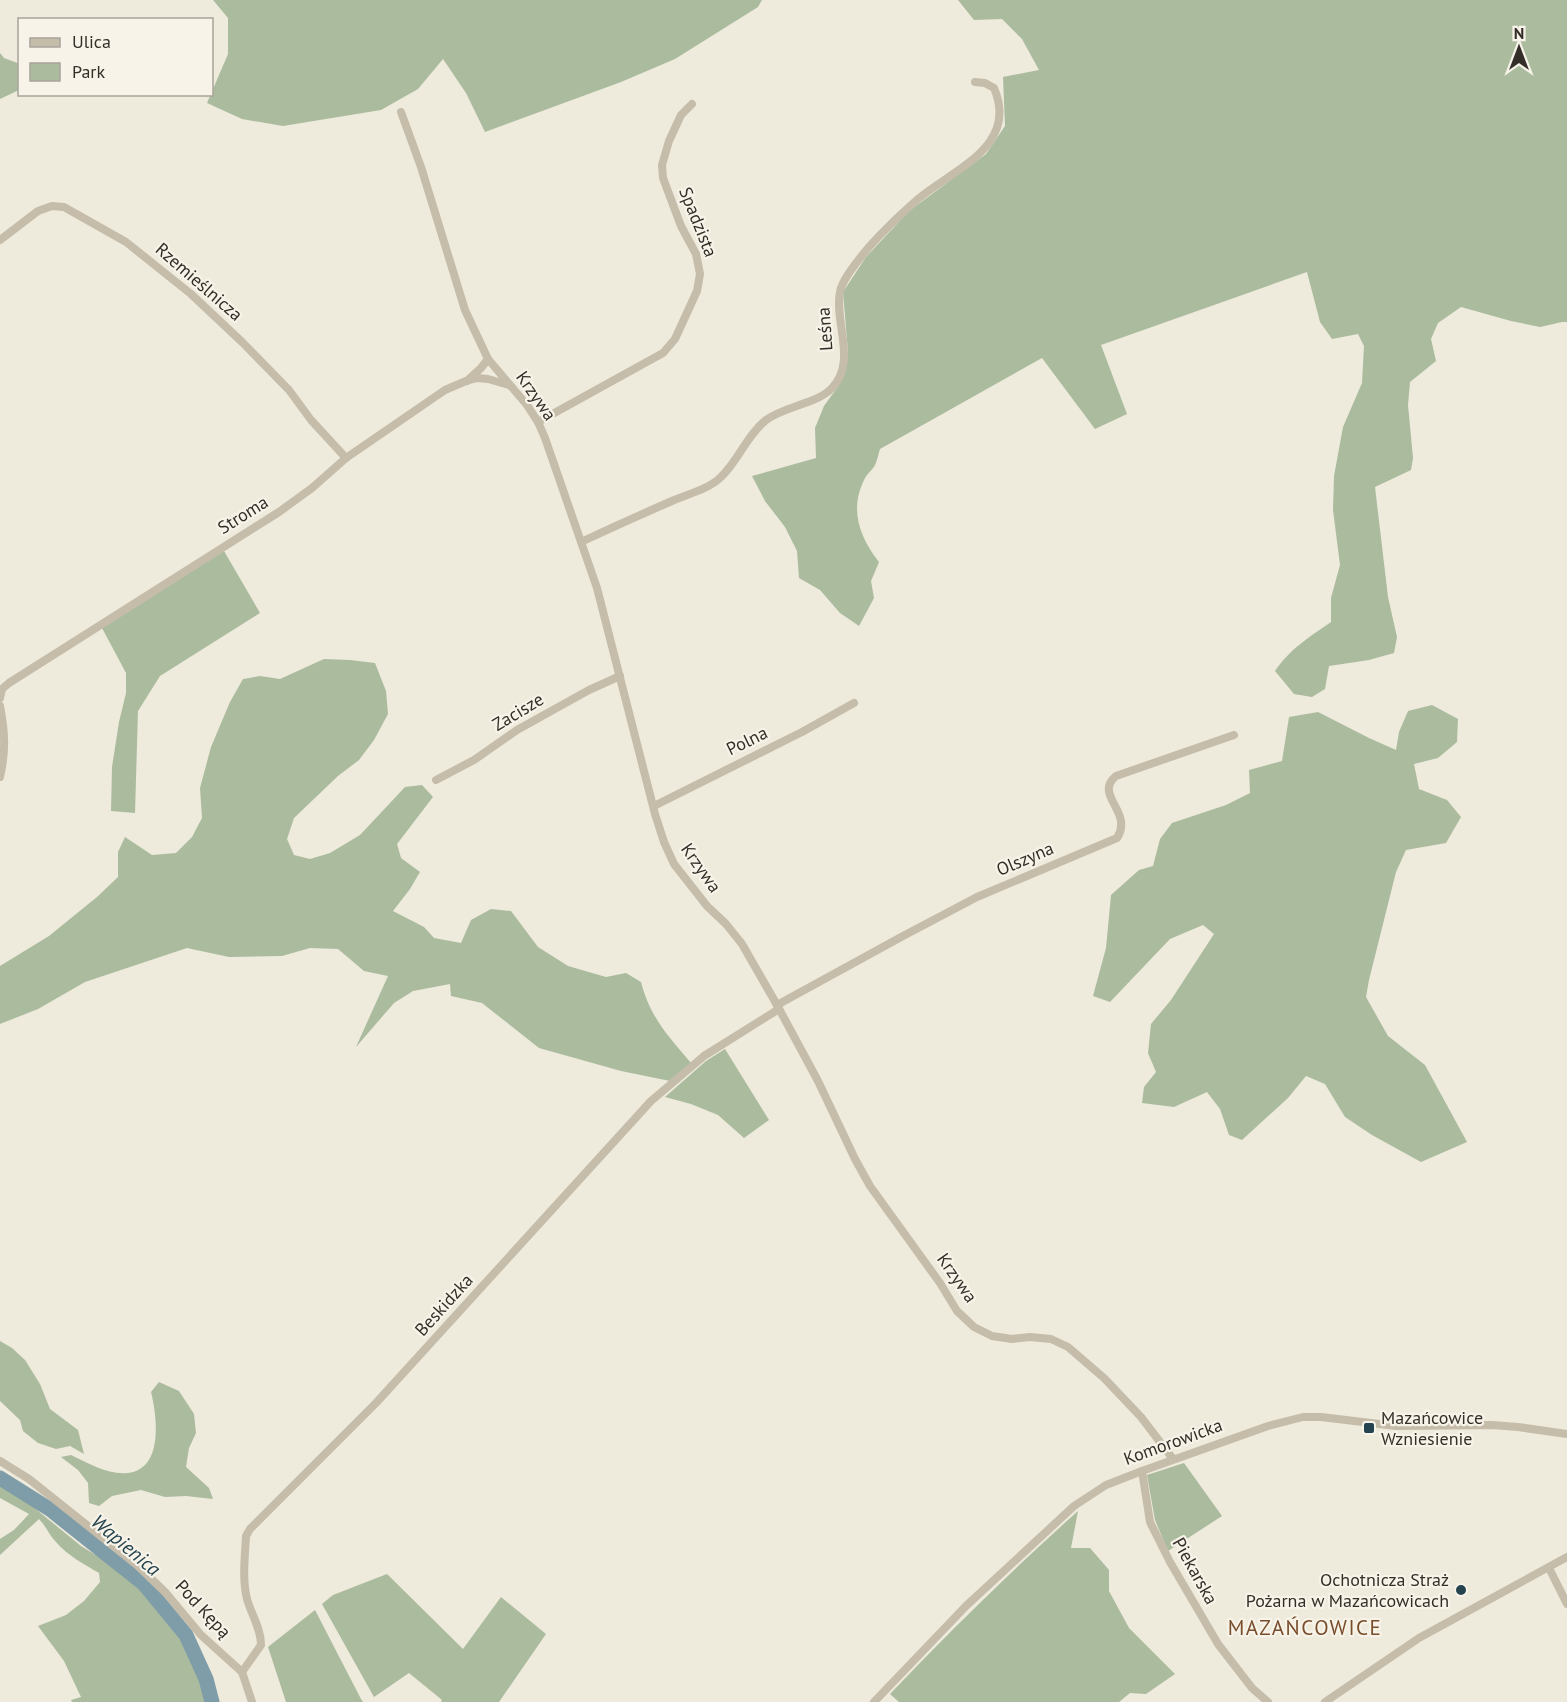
<svg xmlns="http://www.w3.org/2000/svg" width="1567" height="1702" font-family="'PT Sans',sans-serif">
  <style>
    .green { fill: #abbb9e }
    .lines { fill: none; stroke-linecap: round; stroke-linejoin: round }
    .river { stroke: #7f9da8; stroke-width: 15 }
    .minor { stroke: #c5bcaa; stroke-width: 8 }
    .poi-dot { fill: #23434f; stroke: #f7f3e8; stroke-width: 2 }
    .labels { text-anchor: middle; stroke-width: 4.5; stroke-linejoin: round; paint-order: stroke }
    .street-label { font-size: 18px; fill: #332e28; stroke: #f7f3e8 }
    .poi-label { font-size: 18px; fill: #332e28; stroke: #f7f3e8; text-anchor: start }
    .water-label { font-size: 20px; font-style: italic; fill: #23434f; stroke: #f7f3e8 }
    .quarter-label { font-size: 21px; letter-spacing: 1.5px; fill: #784e2c; stroke: #f7f3e8 }
  </style>
  <rect width="100%" height="100%" fill="#eeeadc"/>
  <g class="green">
    <path d="M 213,0 L 762,0 L 758,7 L 675,59 L 621,82 L 485,132 L 466,93 L 443,59 L 418,89 L 381,110 L 283,126 L 242,119 L 207,103 L 228,54 L 228,18 Z"/>
    <path d="M 958,0 L 1567,0 L 1567,322 L 1562,322 L 1540,327 L 1511,321 L 1461,307 L 1438,323 L 1431,339 L 1436,361 L 1410,382 L 1408,405 L 1413,458 L 1411,470 L 1375,487 L 1388,597 L 1397,637 L 1394,653 L 1369,660 L 1329,666 L 1325,689 L 1312,697 L 1294,694 L 1275,671 C 1291,648 1308,638 1331,622 L 1331,598 L 1340,565 L 1333,510 L 1334,476 L 1343,427 L 1362,383 L 1364,346 L 1358,334 L 1332,339 L 1320,322 L 1307,272 L 1101,345 L 1127,414 L 1095,429 L 1042,358 L 880,449 C 878,455 877,462 874,467 C 871,471 867,474 865,478 C 849,509 859,536 879,562 L 871,581 L 874,598 L 859,626 L 840,613 L 820,590 L 799,578 L 797,551 L 785,527 L 765,501 L 752,476 L 816,458 L 815,428 L 824,406 L 839,385 L 846,370 L 848,352 L 843,292 L 866,257 L 909,211 L 986,154 L 1005,126 L 1003,77 L 1039,70 L 1022,39 L 1002,19 L 974,20 Z"/>
    <path d="M 0,53 L 4,58 L 20,64 L 19,90 L 0,99 Z"/>
    <path d="M 224,551 L 260,613 L 160,676 L 138,711 L 135,813 L 111,811 L 112,767 L 119,722 L 126,693 L 126,673 L 102,628 Z"/>
    <path d="M 324,659 L 350,660 L 375,663 L 386,691 L 388,714 L 374,740 L 359,760 L 338,776 L 294,818 L 287,839 L 294,855 L 310,859 L 330,853 L 360,835 L 405,787 L 422,785 L 433,797 L 397,844 L 401,858 L 420,872 L 410,889 L 393,911 L 424,927 L 434,938 L 461,943 L 471,920 L 491,909 L 511,911 L 538,947 L 568,966 L 606,977 L 626,973 L 641,982 C 650,1017 668,1036 691,1063 L 670,1081 L 621,1071 L 539,1048 L 482,1003 L 451,996 L 450,984 L 413,991 L 394,1003 L 356,1047 L 388,976 L 364,971 L 338,949 L 310,948 L 282,956 L 229,957 L 187,948 L 85,982 L 38,1009 L 0,1024 L 0,966 L 49,936 L 97,897 L 118,877 L 118,852 L 125,837 L 152,855 L 176,853 L 192,837 L 202,818 L 200,788 L 211,747 L 230,702 L 243,679 L 260,676 L 280,679 Z"/>
    <path d="M 1432,705 L 1458,719 L 1457,742 L 1438,758 L 1414,764 L 1419,789 L 1447,800 L 1461,817 L 1446,843 L 1406,850 L 1396,872 L 1369,980 L 1366,997 L 1388,1036 L 1425,1065 L 1467,1142 L 1421,1162 L 1372,1135 L 1345,1117 L 1325,1084 L 1306,1076 L 1288,1098 L 1242,1140 L 1229,1135 L 1220,1109 L 1207,1092 L 1174,1107 L 1142,1103 L 1144,1087 L 1156,1072 L 1148,1053 L 1151,1024 L 1171,1000 L 1214,934 L 1203,925 L 1170,939 L 1110,1002 L 1093,996 L 1106,948 L 1111,895 L 1139,870 L 1153,866 L 1160,839 L 1172,823 L 1226,805 L 1250,793 L 1249,770 L 1282,761 L 1289,717 L 1318,712 L 1369,738 L 1396,750 L 1399,732 L 1408,711 Z"/>
    <path d="M 725,1049 L 769,1120 L 744,1138 L 718,1115 L 691,1104 L 665,1097 L 706,1061 Z"/>
    <path d="M 0,1341 L 12,1348 L 25,1360 L 40,1384 L 50,1409 L 78,1430 L 84,1454 L 70,1446 L 56,1449 L 38,1443 L 23,1431 L 20,1420 L 0,1401 Z"/>
    <path d="M 159,1382 L 179,1391 L 194,1414 L 196,1433 L 189,1448 L 186,1467 L 209,1488 L 213,1499 L 186,1496 L 165,1497 L 141,1490 L 112,1496 L 99,1506 L 89,1503 L 88,1483 L 78,1470 L 61,1457 L 71,1455 C 88,1463 108,1475 128,1473 C 164,1469 157,1416 151,1392 Z"/>
    <path d="M 1184,1463 L 1222,1516 L 1168,1551 L 1155,1520 L 1147,1475 Z"/>
    <path d="M 0,1486 L 32,1506 L 81,1546 L 112,1565 L 141,1591 L 174,1627 L 195,1666 L 208,1702 L 72,1702 L 71,1700 L 81,1697 L 64,1661 L 38,1626 L 66,1615 L 84,1601 L 100,1582 L 99,1573 C 84,1564 68,1556 56,1542 C 49,1535 46,1526 39,1519 L 0,1555 L 0,1539 L 14,1530 L 29,1514 L 0,1498 Z"/>
    <path d="M 1078,1511 L 1071,1548 L 1090,1548 L 1109,1570 L 1109,1591 L 1129,1628 L 1175,1674 L 1146,1694 L 1130,1693 L 1119,1702 L 899,1702 L 890,1694 C 951,1630 1013,1569 1078,1511 Z"/>
    <path d="M 387,1574 L 463,1649 L 501,1597 L 546,1634 L 499,1702 L 441,1702 L 442,1700 L 409,1673 L 374,1697 L 322,1604 L 333,1595 Z"/>
    <path d="M 315,1610 L 361,1699 L 363,1702 L 286,1702 L 268,1647 Z"/>
  </g>
  <g class="lines">
    <path class="river" d="M 0,1478 L 51,1510 L 144,1584 L 186,1635 L 206,1679 L 212,1702"/>
    <g class="minor">
      <path d="M 401,112 L 421,167 L 465,310 L 488,359 L 527,405 L 538,422 L 545,438 L 597,588 L 655,814 L 664,842 L 674,864 L 707,906 L 726,924 L 742,944 L 777,1005 L 818,1081 L 855,1159 L 870,1186 L 940,1283 L 957,1311 L 974,1327 L 992,1336 L 1012,1339 L 1030,1337 L 1051,1339 L 1068,1347 L 1104,1378 L 1141,1417 L 1173,1459"/>
      <path d="M 0,240 L 38,211 L 52,206 L 64,207 L 126,242 L 191,294 L 242,342 L 289,390 L 311,420 L 346,458"/>
      <path d="M 467,381 L 481,368 L 488,359"/>
      <path d="M 538,422 L 663,353 L 675,339 L 697,291 L 700,274 L 696,254 L 681,226 L 663,178 L 662,165 L 669,141 L 681,115 L 692,104"/>
      <path d="M 581,542 C 611,528 642,514 672,501 C 688,494 709,489 721,477 C 738,461 747,435 766,420 C 785,406 816,404 831,389 C 858,363 834,323 840,292 C 842,279 860,258 869,247 C 884,230 901,214 918,199 C 954,169 1019,146 994,88 L 985,83 L 975,82"/>
      <path d="M 0,698 L 2,689 L 9,683 L 279,512 L 312,488 L 346,458 L 445,390 L 466,381 L 477,378 L 488,379 L 509,385"/>
      <path d="M 0,706 C 5,732 6,751 0,777"/>
      <path d="M 436,780 L 474,760 L 517,730 L 589,690 L 620,676"/>
      <path d="M 654,806 L 802,732 L 854,703"/>
      <path d="M 777,1005 L 903,936 L 977,897 L 1117,838 C 1134,812 1093,795 1116,776 L 1234,735"/>
      <path d="M 0,1461 L 29,1479 L 137,1565 L 166,1593 L 201,1635 L 242,1672 L 252,1702"/>
      <path d="M 1142,1471 L 1150,1522 L 1170,1562 L 1218,1644 L 1252,1688 L 1268,1702"/>
      <path d="M 1549,1568 L 1567,1604"/>
      <path d="M 242,1672 L 261,1645 C 261,1628 251,1614 247,1599 C 242,1579 245,1556 246,1536 L 250,1529 L 376,1403 L 651,1101 L 704,1056 L 779,1009"/>
      <path d="M 874,1702 L 966,1606 L 1074,1506 L 1106,1485 L 1142,1471 L 1268,1426 L 1303,1417 L 1321,1417 L 1396,1426 L 1492,1425 L 1518,1427 L 1567,1434"/>
      <path d="M 1325,1702 L 1419,1638 L 1567,1557"/>
    </g>
  </g>
  <g class="poi-dot">
    <rect x="1363" y="1422" width="12" height="12" rx="3"/>
    <circle cx="1461" cy="1590" r="6"/>
  </g>
  <g class="labels">
    <g class="street-label">
      <text transform="translate(698 222) rotate(68)" y="6">Spadzista</text>
      <text transform="translate(199 282) rotate(41)" y="6">Rzemieślnicza</text>
      <text transform="translate(825 329) rotate(-94)" y="6">Leśna</text>
      <text transform="translate(536 396) rotate(55)" y="6">Krzywa</text>
      <text transform="translate(243 515) rotate(-32)" y="6">Stroma</text>
      <text transform="translate(518 712) rotate(-31)" y="6">Zacisze</text>
      <text transform="translate(747 741) rotate(-26)" y="6">Polna</text>
      <text transform="translate(1025 859) rotate(-23)" y="6">Olszyna</text>
      <text transform="translate(701 868) rotate(55)" y="6">Krzywa</text>
      <text transform="translate(957 1278) rotate(55)" y="6">Krzywa</text>
      <text transform="translate(444 1305) rotate(-48)" y="6">Beskidzka</text>
      <text transform="translate(1173 1442) rotate(-20)" y="6">Komorowicka</text>
      <text transform="translate(1195 1571) rotate(61)" y="6">Piekarska</text>
      <text transform="translate(203 1609) rotate(47)" y="6">Pod Kępą</text>
    </g>
    <g class="poi-label">
      <text x="1381" y="1424">Mazańcowice<tspan x="1381" dy="21">Wzniesienie</tspan></text>
      <text x="1449" y="1586" text-anchor="end">Ochotnicza Straż<tspan x="1449" dy="21">Pożarna w Mazańcowicach</tspan></text>
    </g>
    <g class="water-label">
      <text transform="translate(126 1545) rotate(40)" y="7">Wapienica</text>
    </g>
    <g class="quarter-label">
      <text x="1305" y="1635">MAZAŃCOWICE</text>
    </g>
  </g>
  <rect x="18" y="18" width="195" height="78" fill="#f7f3e8" stroke="#a9a49b" stroke-width="1.5"/>
  <rect x="30" y="38" width="30" height="9" fill="#c5bcaa" stroke="#a9a49b" stroke-width="1.5"/>
  <text x="72" y="48" font-size="18" fill="#332e28">Ulica</text>
  <rect x="30" y="63" width="30" height="18" fill="#abbb9e" stroke="#a9a49b" stroke-width="1.5"/>
  <text x="72" y="78" font-size="18" fill="#332e28">Park</text>
  <g transform="translate(1519 48)" stroke="#f7f3e8" stroke-width="4.5" paint-order="stroke">
  <path d="M0-4.5L10 22L0 15L-10 22Z" fill="#332e28"/>
  <text y="-9" font-size="16" font-weight="bold" text-anchor="middle" fill="#332e28">N</text>
  </g>
</svg>
